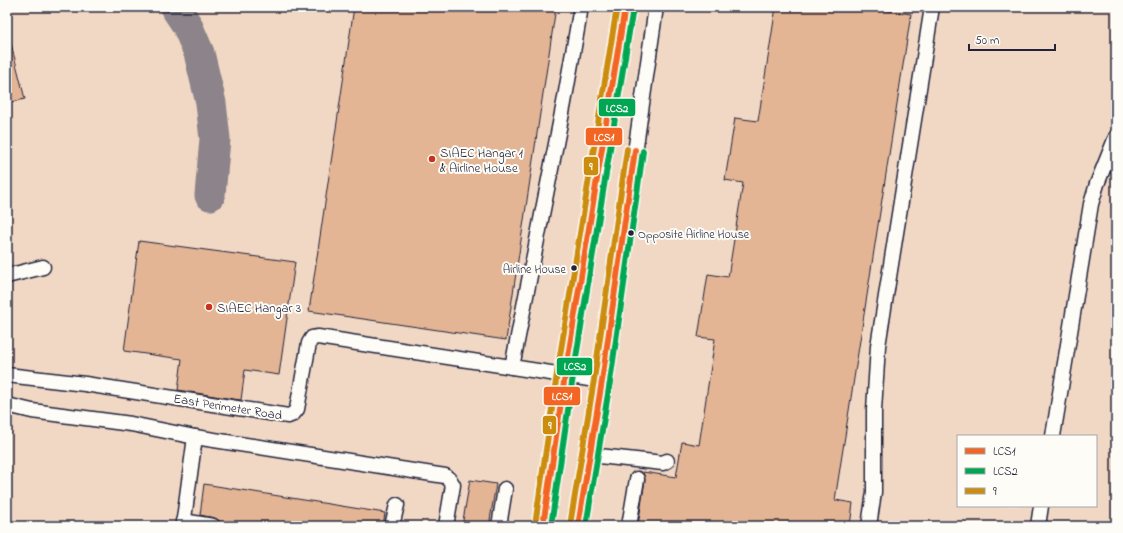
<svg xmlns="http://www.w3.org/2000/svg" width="1123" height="533" font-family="'Indie Flower',sans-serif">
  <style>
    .built { fill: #f1d8c4; fill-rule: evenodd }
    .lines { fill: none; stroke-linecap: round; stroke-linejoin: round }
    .taxiway { stroke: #8c848a; stroke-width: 31 }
    .building { fill: #e4b594; stroke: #22223b }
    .minor-casing { stroke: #22223b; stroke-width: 17 }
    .minor { stroke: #fdfcf7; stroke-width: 14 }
    .bus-1-casing { stroke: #fdfcf7; stroke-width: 9 }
    .bus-2-casing { stroke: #fdfcf7; stroke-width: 9 }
    .bus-3-casing { stroke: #fdfcf7; stroke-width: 9 }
    .bus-1 { stroke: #f26522; stroke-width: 6 }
    .bus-2 { stroke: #00a651; stroke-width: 6 }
    .bus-3 { stroke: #cc8c0c; stroke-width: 6 }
    .poi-dot { fill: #c8321e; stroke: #fdfcf7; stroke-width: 1.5 }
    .bus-dot { fill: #22223b; stroke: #fdfcf7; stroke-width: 1.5 }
    .labels { text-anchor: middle; stroke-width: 4; stroke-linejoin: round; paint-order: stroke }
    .bus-label { font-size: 12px; fill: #22223b; stroke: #fdfcf7; text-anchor: start }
    .poi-label { font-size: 13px; fill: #22223b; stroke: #fdfcf7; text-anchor: start }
    .street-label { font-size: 13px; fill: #22223b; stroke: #fdfcf7 }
    .line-badge { stroke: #fdfcf7; stroke-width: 1.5 }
    .badge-label { font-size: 11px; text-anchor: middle; font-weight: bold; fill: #fff }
  </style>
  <rect width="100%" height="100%" fill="#f6e7d9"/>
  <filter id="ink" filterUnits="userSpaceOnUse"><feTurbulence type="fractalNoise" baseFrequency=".025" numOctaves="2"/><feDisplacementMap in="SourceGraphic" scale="8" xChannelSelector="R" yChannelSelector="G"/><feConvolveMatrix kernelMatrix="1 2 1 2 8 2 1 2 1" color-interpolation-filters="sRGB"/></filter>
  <g filter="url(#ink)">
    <path class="built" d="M 7,7 L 1116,7 L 1116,526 L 7,526 ZM 958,436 L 1096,436 L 1096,506 L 958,506 Z"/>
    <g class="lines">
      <path class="taxiway" d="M 175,7 L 187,25 L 199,53 L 211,103 L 215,139 L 210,195"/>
    </g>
    <g class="building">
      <path d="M 354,7 L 556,7 L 506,340 L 309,311 Z"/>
      <path d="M 776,7 L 862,7 L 911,14 L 835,500 L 853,503 L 850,526 L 638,526 L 645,480 L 643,472 L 676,477 L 682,442 L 699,445 L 715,339 L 698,337 L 708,274 L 728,277 L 743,183 L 725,180 L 735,118 L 758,121 Z"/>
      <path d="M 10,40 L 25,99 L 7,103 L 7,41 Z"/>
      <path d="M 139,241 L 295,262 L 279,375 L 245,370 L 241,400 L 227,398 L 178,390 L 182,359 L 124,351 Z"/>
      <path d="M 470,480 L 496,484 L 489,526 L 462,526 Z"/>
      <path d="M 204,484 L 385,513 L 383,526 L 243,526 L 221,522 L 215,518 L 200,515 Z"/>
    </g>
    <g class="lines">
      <defs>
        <g id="minor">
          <path d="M 7,276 L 43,267"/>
          <path d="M 512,367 L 564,103 L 581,7"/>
          <path d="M 7,375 L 85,384 L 288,416 L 293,414 L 297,409 L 309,343 L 312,338 L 318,337 L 602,381"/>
          <path d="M 7,405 L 32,411 L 131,424 L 195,437 L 445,476 L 450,480 L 453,485 L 446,526"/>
          <path d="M 1053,436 L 1091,204 L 1097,184 L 1116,137"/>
          <path d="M 590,455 L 663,463 L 667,461"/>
          <path d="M 183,521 L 213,526"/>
          <path d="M 183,526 L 195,437"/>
          <path d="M 392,526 L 397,505"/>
          <path d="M 499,526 L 505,489"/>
          <path d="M 543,526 L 565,375 L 625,7"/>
          <path d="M 578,526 L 602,381 L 656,7"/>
          <path d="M 629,526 L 637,479"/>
          <path d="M 869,526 L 874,492 L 874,410 L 878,346 L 932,7"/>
          <path d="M 1038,526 L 1041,506"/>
        </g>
      </defs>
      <use href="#minor" class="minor-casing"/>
      <use href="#minor" class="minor"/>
      <defs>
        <g id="bus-1">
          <path d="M 543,526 L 565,375 L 625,7"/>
          <path d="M 578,526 L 602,381 L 635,150"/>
        </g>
        <g id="bus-2">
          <path d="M 551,526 L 573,376 L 633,8"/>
          <path d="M 586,526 L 610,382 L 643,151"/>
        </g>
        <g id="bus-3">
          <path d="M 535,525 L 557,374 L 617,7"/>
          <path d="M 570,525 L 594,380 L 627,149"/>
        </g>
      </defs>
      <use href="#bus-1" class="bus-1-casing"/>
      <use href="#bus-2" class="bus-2-casing"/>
      <use href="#bus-3" class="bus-3-casing"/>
      <use href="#bus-1" class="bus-1"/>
      <use href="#bus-2" class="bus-2"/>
      <use href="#bus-3" class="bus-3"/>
    </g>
  </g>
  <g class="poi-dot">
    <circle cx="432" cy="159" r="4"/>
    <circle cx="209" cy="307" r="4"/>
  </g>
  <g class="bus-dot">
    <circle cx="631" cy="233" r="3.5"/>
    <circle cx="574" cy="268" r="3.5"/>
  </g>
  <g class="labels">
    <g class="bus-label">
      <text x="638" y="238">Opposite Airline House</text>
      <text x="566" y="273" text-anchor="end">Airline House</text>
    </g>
    <g class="poi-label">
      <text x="440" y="157">SIAEC Hangar 1<tspan x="440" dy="15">&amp; Airline House</tspan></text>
      <text x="217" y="312">SIAEC Hangar 3</text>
    </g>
    <g class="street-label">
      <text transform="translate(228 406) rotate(9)" y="5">East Perimeter Road</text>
    </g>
  </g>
  <g class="line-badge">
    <rect x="598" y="98" width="38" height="19" rx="4" fill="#00a651"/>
    <rect x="585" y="127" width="38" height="19" rx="4" fill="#f26522"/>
    <rect x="583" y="156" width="16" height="20" rx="4" fill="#cc8c0c"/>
    <rect x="556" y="357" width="37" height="19" rx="4" fill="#00a651"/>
    <rect x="543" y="386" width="38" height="20" rx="4" fill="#f26522"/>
    <rect x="542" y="415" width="15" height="20" rx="4" fill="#cc8c0c"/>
  </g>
  <g class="badge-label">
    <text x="617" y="112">LCS2</text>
    <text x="604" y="141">LCS1</text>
    <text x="591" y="170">9</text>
    <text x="575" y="370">LCS2</text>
    <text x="562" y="400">LCS1</text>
    <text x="550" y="429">9</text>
  </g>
  <rect width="1123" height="533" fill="none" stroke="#fdfcf7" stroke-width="24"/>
  <rect x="12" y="12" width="1099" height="509" fill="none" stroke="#22223b" stroke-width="1.5" filter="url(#ink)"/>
  <rect x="957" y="435" width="140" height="72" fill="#fdfcf7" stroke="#a5a5ac"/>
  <rect x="965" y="448" width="20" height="6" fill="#f26522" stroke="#a5a5ac"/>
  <text x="993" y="455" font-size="12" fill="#22223b">LCS1</text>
  <rect x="965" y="468" width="20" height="6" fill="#00a651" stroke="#a5a5ac"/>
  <text x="993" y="475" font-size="12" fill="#22223b">LCS2</text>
  <rect x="965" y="488" width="20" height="6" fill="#cc8c0c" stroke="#a5a5ac"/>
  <text x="993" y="495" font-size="12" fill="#22223b">9</text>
  <path d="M969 44v6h86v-6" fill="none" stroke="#22223b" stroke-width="2"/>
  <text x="975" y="44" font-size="12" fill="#22223b" stroke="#fdfcf7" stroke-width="3" paint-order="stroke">50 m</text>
</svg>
